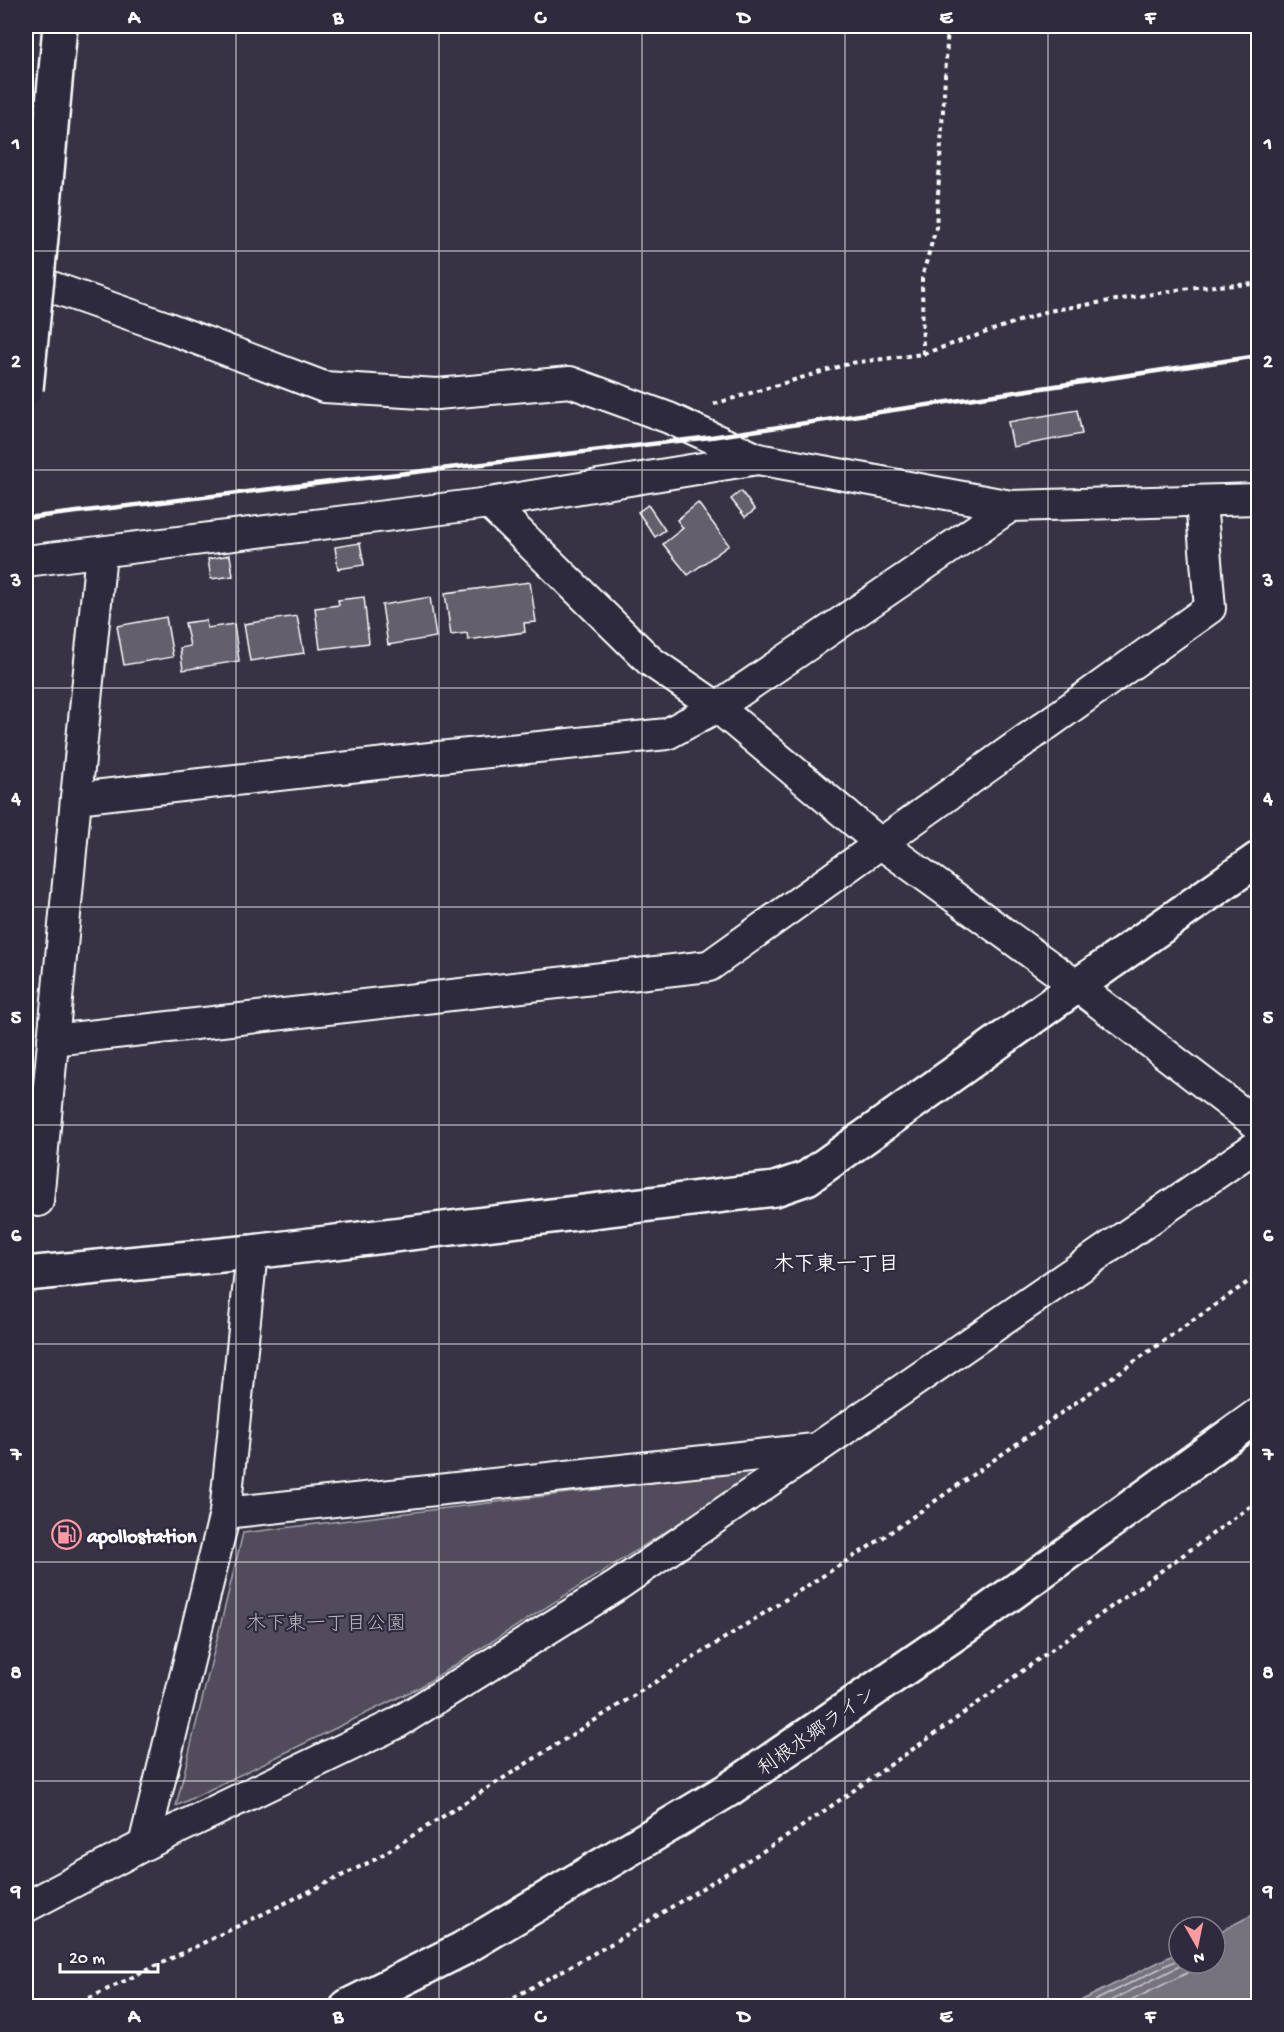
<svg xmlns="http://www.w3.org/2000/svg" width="1284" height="2032" font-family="'Gochi Hand','Klee One',sans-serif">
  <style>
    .green { fill: #514c5c; stroke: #a8a6ae; stroke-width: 1.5 }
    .water { fill: #76737f; stroke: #adabb2; stroke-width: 1.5 }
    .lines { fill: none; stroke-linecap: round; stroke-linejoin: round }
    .shore { stroke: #c8c7cc; stroke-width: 1.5 }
    .building { fill: #635f6d; stroke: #fff; stroke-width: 1.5 }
    .minor-casing { stroke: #fff; stroke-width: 34 }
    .tertiary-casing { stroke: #fff; stroke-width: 38 }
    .primary-casing { stroke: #fff; stroke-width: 38 }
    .trunk-casing { stroke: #fff; stroke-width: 38 }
    .path { stroke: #fff; stroke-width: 4; stroke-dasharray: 4.5 4.5; stroke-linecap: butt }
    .minor { stroke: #2f2a3d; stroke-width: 30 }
    .tertiary { stroke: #2f2a3d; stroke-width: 33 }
    .primary { stroke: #2f2a3d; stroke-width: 33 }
    .trunk { stroke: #2f2a3d; stroke-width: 33 }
    .rail { stroke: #fff; stroke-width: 4.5 }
    .trunk-bridge-casing { stroke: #fff; stroke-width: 38; stroke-linecap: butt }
    .trunk-bridge { stroke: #2f2a3d; stroke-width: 33 }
    .grid { fill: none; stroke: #fff; stroke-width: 1.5; stroke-opacity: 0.55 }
    .labels { text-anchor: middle; stroke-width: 4.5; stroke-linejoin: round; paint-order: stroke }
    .poi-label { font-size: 20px; font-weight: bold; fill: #fff; stroke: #2f2a3d; text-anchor: start }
    .park-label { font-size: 20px; fill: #b9b7be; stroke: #2f2a3d }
    .street-label { font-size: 20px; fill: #fff; stroke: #2f2a3d }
    .neighbourhood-label { font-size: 21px; font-weight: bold; fill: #fff; stroke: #2f2a3d }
    .neatline { fill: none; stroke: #fff; stroke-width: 2 }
    .grid-label { font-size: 20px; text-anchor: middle; font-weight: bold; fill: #fff }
  </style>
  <rect width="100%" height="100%" fill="#373345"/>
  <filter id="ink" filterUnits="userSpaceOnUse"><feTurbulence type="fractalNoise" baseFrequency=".0167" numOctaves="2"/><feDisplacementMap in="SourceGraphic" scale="12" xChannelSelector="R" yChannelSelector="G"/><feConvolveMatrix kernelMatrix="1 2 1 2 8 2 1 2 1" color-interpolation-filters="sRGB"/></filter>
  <g filter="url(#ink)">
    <path class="green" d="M 765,1469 L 420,1687 L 176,1806 L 243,1533 Z"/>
    <path class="water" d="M 1258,1912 L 1258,2006 L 1070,2006 L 1179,1952 L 1179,1963 L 1215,1963 L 1215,1934 Z"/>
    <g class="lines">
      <g class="shore">
        <path d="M 1084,2006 L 1179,1959"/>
        <path d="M 1100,2006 L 1186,1963"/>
        <path d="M 1120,2006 L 1189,1972 L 1198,1963"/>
      </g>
    </g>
    <g class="building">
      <path d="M 1077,410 L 1082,434 L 1013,447 L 1008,422 Z"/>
      <path d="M 741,491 L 755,510 L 745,517 L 731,499 Z"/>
      <path d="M 698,503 L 729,545 L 688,575 L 663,544 L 683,528 L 677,520 Z"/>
      <path d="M 648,505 L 665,530 L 655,537 L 638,512 Z"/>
      <path d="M 360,543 L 364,565 L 338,569 L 335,547 Z"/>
      <path d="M 230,555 L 233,576 L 211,579 L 208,559 Z"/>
      <path d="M 530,582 L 536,622 L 524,623 L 525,632 L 468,640 L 467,633 L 451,635 L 445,593 Z"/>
      <path d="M 364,597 L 369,643 L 320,649 L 315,608 L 339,605 L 338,600 Z"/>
      <path d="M 430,597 L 436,637 L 388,645 L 382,605 Z"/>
      <path d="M 297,616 L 304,653 L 250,661 L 244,624 Z"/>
      <path d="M 166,617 L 173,657 L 124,665 L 117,626 Z"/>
      <path d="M 206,620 L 207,628 L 234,624 L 239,661 L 183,670 L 180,648 L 190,646 L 185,623 Z"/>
    </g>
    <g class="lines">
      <defs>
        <g id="minor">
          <path d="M 26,278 L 163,326 L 324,387 L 437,394 L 570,382 L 669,418 L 758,459"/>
          <path d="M 489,503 L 758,459 L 1011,506 L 1258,499"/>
          <path d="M 26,561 L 489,503 L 650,661 L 717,707 L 880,843 L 1077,986 L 1258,1125"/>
          <path d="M 76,798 L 439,757 L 667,734 L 717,707 L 1011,506"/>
          <path d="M 53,1040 L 709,966 L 1210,608 L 1201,502"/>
          <path d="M 38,1201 L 76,798 L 101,553"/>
          <path d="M 225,1513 L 814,1449"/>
          <path d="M 144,1845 L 225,1513 L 252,1252"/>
          <path d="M 26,1907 L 144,1845 L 397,1723 L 615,1587 L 1258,1145"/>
        </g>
        <path id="tertiary" d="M 26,1274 L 252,1252 L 775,1189 L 807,1178 L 1077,986 L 1258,859"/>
        <path id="primary" d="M 348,2006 L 462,1949 L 728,1790 L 972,1622 L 1258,1415"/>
        <path id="trunk" d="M 42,227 L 60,26"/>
      </defs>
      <use href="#minor" class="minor-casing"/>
      <use href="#tertiary" class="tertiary-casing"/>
      <use href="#primary" class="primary-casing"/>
      <use href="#trunk" class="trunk-casing"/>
      <g class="path">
        <path d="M 923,354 L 922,277 L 936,228 L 948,26"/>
        <path d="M 714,404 L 851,363 L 923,354 L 1048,311 L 1196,287 L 1258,284"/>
        <path d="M 73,2006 L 374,1860 L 878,1541 L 1258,1275"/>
        <path d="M 498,2006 L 609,1945 L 791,1834 L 939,1731 L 1258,1501"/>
      </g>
      <use href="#minor" class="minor"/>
      <use href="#tertiary" class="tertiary"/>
      <use href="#primary" class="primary"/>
      <use href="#trunk" class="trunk"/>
      <path class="rail" d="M 26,518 L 711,437 L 1258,356"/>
      <defs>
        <path id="trunk-bridge" d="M 26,389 L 42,227"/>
      </defs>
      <use href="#trunk-bridge" class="trunk-bridge-casing"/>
      <use href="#trunk-bridge" class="trunk-bridge"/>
    </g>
  </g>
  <path class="grid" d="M 236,26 L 236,2006M 439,26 L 439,2006M 642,26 L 642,2006M 845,26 L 845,2006M 1048,26 L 1048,2006M 26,251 L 1258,251M 26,470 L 1258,470M 26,688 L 1258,688M 26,907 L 1258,907M 26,1125 L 1258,1125M 26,1344 L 1258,1344M 26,1562 L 1258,1562M 26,1781 L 1258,1781"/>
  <defs>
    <symbol id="fuel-ring" viewBox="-11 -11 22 22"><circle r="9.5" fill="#2f2a3d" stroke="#ff9aa2" stroke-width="1.5"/><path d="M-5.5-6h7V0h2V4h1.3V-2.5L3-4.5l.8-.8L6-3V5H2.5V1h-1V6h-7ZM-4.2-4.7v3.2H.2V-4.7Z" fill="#ff9aa2"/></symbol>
  </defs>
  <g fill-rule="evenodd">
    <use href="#fuel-ring" x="50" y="1518" width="33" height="33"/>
  </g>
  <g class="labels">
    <g class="poi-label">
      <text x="87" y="1542">apollostation</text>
    </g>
    <g class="park-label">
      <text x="326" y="1629">木下東一丁目公園</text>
    </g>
    <g class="street-label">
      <text transform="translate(816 1730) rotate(-35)" y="7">利根水郷ライン</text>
    </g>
    <g class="neighbourhood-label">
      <text x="836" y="1270">木下東一丁目</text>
    </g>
  </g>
  <rect width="1284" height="2032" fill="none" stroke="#2f2a3d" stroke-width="66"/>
  <g transform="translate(1197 1945) rotate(171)"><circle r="28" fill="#2f2a3d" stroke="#827f8b" stroke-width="1.5"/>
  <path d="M0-4.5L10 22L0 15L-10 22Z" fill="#ff9aa2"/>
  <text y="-9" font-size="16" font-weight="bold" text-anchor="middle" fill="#ffffff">N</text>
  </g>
  <path d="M60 1963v9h98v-9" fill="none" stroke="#ffffff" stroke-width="3"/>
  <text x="69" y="1963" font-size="18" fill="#ffffff" stroke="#2f2a3d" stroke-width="4.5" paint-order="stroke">20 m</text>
  <rect x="33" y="33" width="1218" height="1966" class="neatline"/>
  <g class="grid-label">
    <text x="134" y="23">A</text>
    <text x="338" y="23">B</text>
    <text x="540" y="23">C</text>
    <text x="744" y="23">D</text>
    <text x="946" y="23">E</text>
    <text x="1150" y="23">F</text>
    <text x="16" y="149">1</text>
    <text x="1268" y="149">1</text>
    <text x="16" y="367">2</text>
    <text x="1268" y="367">2</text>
    <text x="16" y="586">3</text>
    <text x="1268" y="586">3</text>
    <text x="16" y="804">4</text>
    <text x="1268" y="804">4</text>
    <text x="16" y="1023">5</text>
    <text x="1268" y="1023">5</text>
    <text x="16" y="1241">6</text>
    <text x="1268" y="1241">6</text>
    <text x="16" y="1460">7</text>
    <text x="1268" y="1460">7</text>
    <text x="16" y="1678">8</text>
    <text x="1268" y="1678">8</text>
    <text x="16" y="1897">9</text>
    <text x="1268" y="1897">9</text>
    <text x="134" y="2022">A</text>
    <text x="338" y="2022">B</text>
    <text x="540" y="2022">C</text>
    <text x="744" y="2022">D</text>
    <text x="946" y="2022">E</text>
    <text x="1150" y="2022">F</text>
  </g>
</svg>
